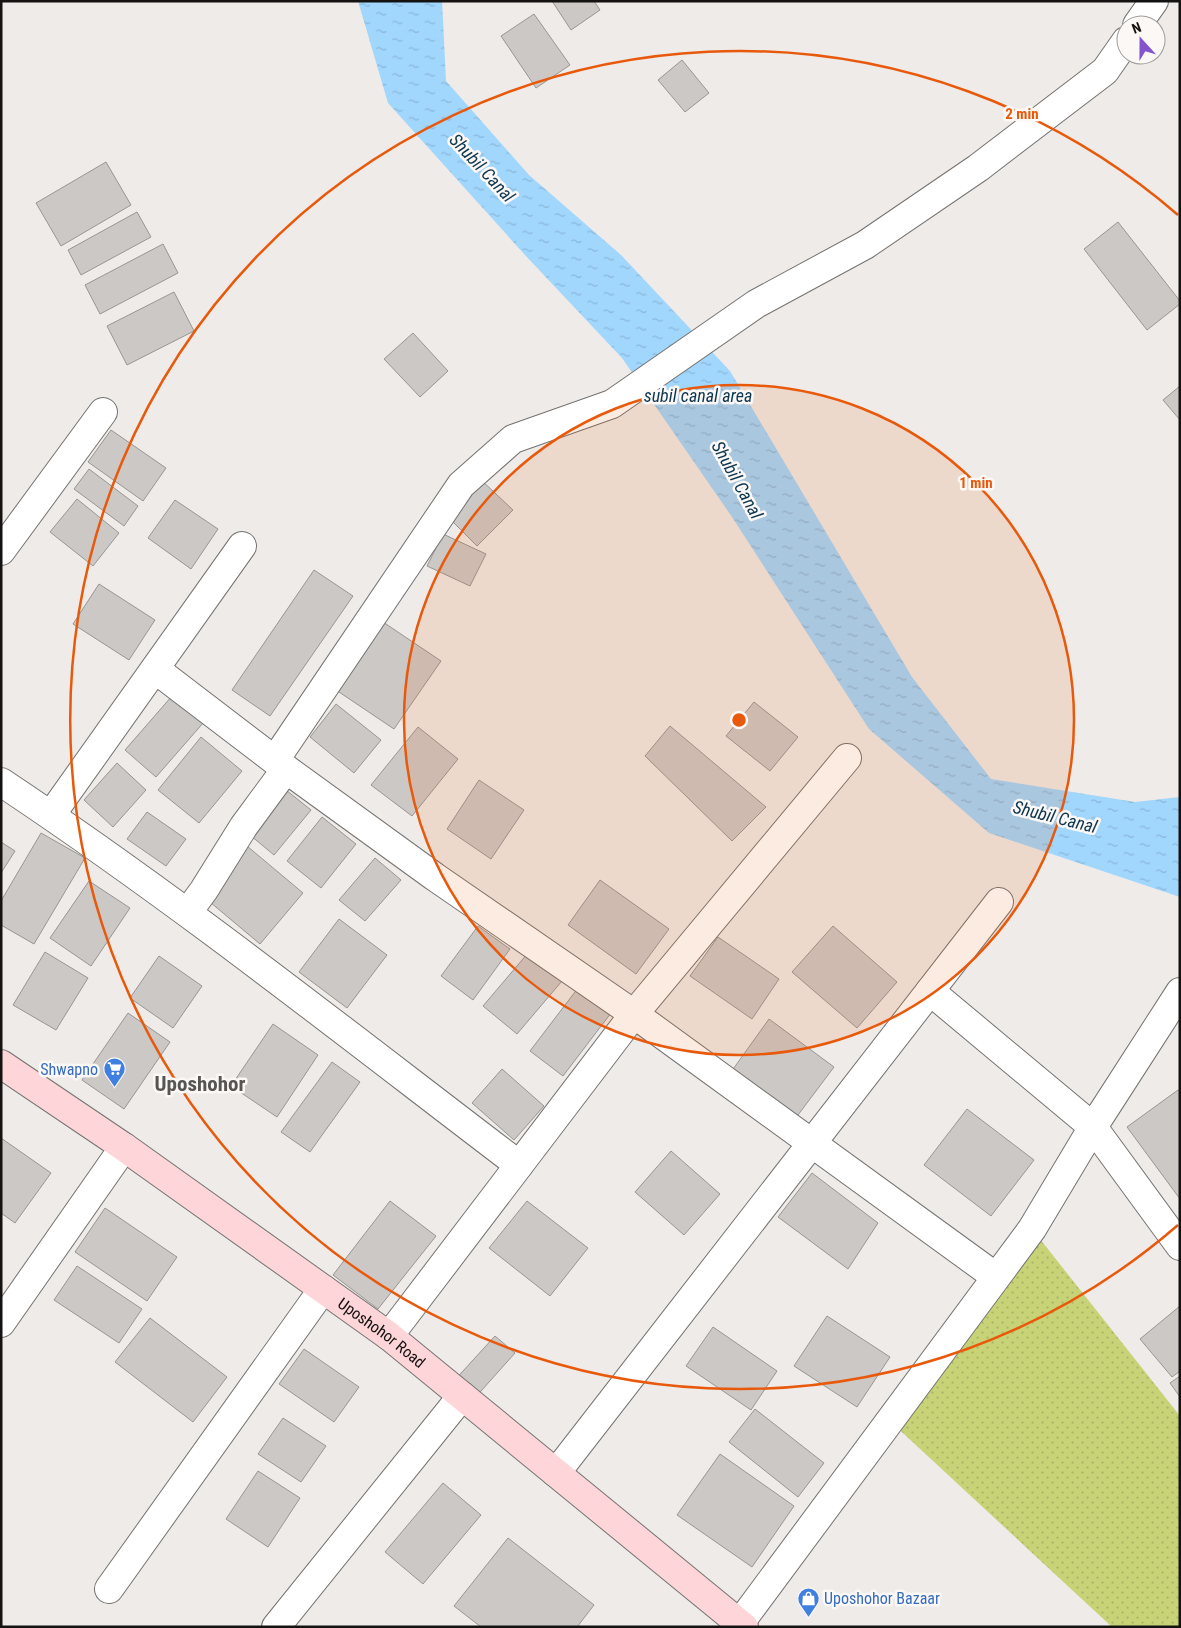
<svg xmlns="http://www.w3.org/2000/svg" width="1181" height="1628" font-family="'Roboto Condensed',sans-serif">
  <style>
    .grass { fill: url(#grass-dots) }
    .water { fill: url(#water-ripples) }
    .building { fill: #cbc8c6; stroke: #989593 }
    .lines { fill: none; stroke-linecap: round; stroke-linejoin: round }
    .minor-casing { stroke: #757371; stroke-width: 30 }
    .tertiary-casing { stroke: #757371; stroke-width: 30 }
    .secondary-casing { stroke: #757371; stroke-width: 30 }
    .minor { stroke: #fff; stroke-width: 28 }
    .tertiary { stroke: #fff; stroke-width: 28 }
    .secondary { stroke: #fed5d8; stroke-width: 28 }
    .ring { fill: none; stroke: #e8590c; stroke-width: 2.5 }
    .labels { text-anchor: middle; stroke-width: 5; stroke-linejoin: round; paint-order: stroke }
    .shop-label { font-size: 16px; fill: #366cbe; stroke: #fbf8f6; text-anchor: end }
    .street-label { font-size: 16px; fill: #141312; stroke: #fbf8f6 }
    .water-label { font-size: 18px; font-style: italic; fill: #0d3650; stroke: #fbf8f6 }
    .district-label { font-size: 21px; font-weight: bold; fill: #575553; stroke: #fbf8f6 }
    .centre { fill: #e8590c; stroke: #fbf8f6; stroke-width: 2.5 }
    .ring-label { font-size: 15px; text-anchor: middle; font-weight: bold; fill: #e8590c; stroke: #fbf8f6; stroke-width: 5; stroke-linejoin: round; paint-order: stroke }
  </style>
  <defs>
    <pattern id="grass-dots" width="8" height="8" patternUnits="userSpaceOnUse" patternTransform="scale(1.25)"><rect width="8" height="8" fill="#c7d376"/><path d="M2 2h.1M6 6h.1" fill="none" stroke="#aab465" stroke-width="1.8" stroke-linecap="round"/></pattern>
    <pattern id="water-ripples" width="26" height="14" patternUnits="userSpaceOnUse" patternTransform="scale(1.25)"><rect width="26" height="14" fill="#a1d6fd"/><path d="M2 4q2-2 4 0t4 0M15 11q2-2 4 0t4 0" fill="none" stroke="#8ab7d8"/></pattern>
  </defs>
  <rect width="100%" height="100%" fill="#eeebe8"/>
  <path class="grass" d="M 1032,1229 L 1180,1416 L 1180,1627 L 1112,1627 L 890,1421 Z"/>
  <path class="water" d="M 358,1 L 442,1 L 446,81 L 529,175 L 621,255 L 730,371 L 912,677 L 991,779 L 1135,802 L 1180,797 L 1180,897 L 989,833 L 869,729 L 732,517 L 622,358 L 525,255 L 388,103 Z"/>
  <g class="building">
    <path d="M 552,1 L 594,1 L 600,10 L 571,30 Z"/>
    <path d="M 534,14 L 570,65 L 536,88 L 501,36 Z"/>
    <path d="M 682,60 L 709,93 L 685,112 L 658,80 Z"/>
    <path d="M 106,162 L 131,205 L 61,246 L 36,203 Z"/>
    <path d="M 137,212 L 151,237 L 81,275 L 68,250 Z"/>
    <path d="M 1118,222 L 1180,301 L 1180,304 L 1147,330 L 1084,249 Z"/>
    <path d="M 163,244 L 178,273 L 100,314 L 85,285 Z"/>
    <path d="M 174,292 L 194,331 L 127,365 L 107,326 Z"/>
    <path d="M 413,333 L 448,371 L 420,397 L 384,359 Z"/>
    <path d="M 1180,386 L 1180,420 L 1163,400 Z"/>
    <path d="M 111,430 L 166,468 L 143,501 L 88,462 Z"/>
    <path d="M 89,469 L 138,506 L 124,526 L 74,489 Z"/>
    <path d="M 479,478 L 513,510 L 477,546 L 444,513 Z"/>
    <path d="M 77,499 L 119,533 L 93,566 L 50,532 Z"/>
    <path d="M 175,500 L 218,529 L 191,569 L 148,538 Z"/>
    <path d="M 443,534 L 486,554 L 470,586 L 427,566 Z"/>
    <path d="M 314,570 L 353,596 L 270,716 L 232,690 Z"/>
    <path d="M 99,584 L 155,620 L 129,660 L 73,624 Z"/>
    <path d="M 383,622 L 441,661 L 394,729 L 336,690 Z"/>
    <path d="M 172,696 L 204,722 L 156,777 L 125,750 Z"/>
    <path d="M 754,702 L 798,737 L 770,771 L 726,736 Z"/>
    <path d="M 336,704 L 381,740 L 354,773 L 310,737 Z"/>
    <path d="M 670,726 L 766,807 L 732,841 L 645,756 Z"/>
    <path d="M 418,727 L 458,759 L 412,816 L 371,785 Z"/>
    <path d="M 201,737 L 242,771 L 199,823 L 158,790 Z"/>
    <path d="M 117,763 L 146,790 L 113,827 L 84,800 Z"/>
    <path d="M 479,780 L 524,810 L 491,859 L 447,829 Z"/>
    <path d="M 281,786 L 311,810 L 274,855 L 244,830 Z"/>
    <path d="M 147,812 L 186,839 L 166,866 L 127,839 Z"/>
    <path d="M 322,817 L 356,844 L 321,888 L 287,861 Z"/>
    <path d="M 41,833 L 85,858 L 34,944 L 1,925 L 1,901 Z"/>
    <path d="M 1,842 L 15,851 L 1,873 Z"/>
    <path d="M 247,846 L 303,893 L 260,944 L 204,897 Z"/>
    <path d="M 375,858 L 401,880 L 365,921 L 339,900 Z"/>
    <path d="M 600,880 L 669,929 L 636,974 L 568,925 Z"/>
    <path d="M 89,881 L 130,908 L 91,966 L 50,938 Z"/>
    <path d="M 339,919 L 387,955 L 347,1008 L 299,972 Z"/>
    <path d="M 478,926 L 510,949 L 473,1000 L 441,976 Z"/>
    <path d="M 833,926 L 897,982 L 857,1028 L 792,972 Z"/>
    <path d="M 718,937 L 779,979 L 752,1019 L 690,976 Z"/>
    <path d="M 45,952 L 88,978 L 56,1030 L 13,1005 Z"/>
    <path d="M 528,953 L 562,981 L 517,1034 L 483,1006 Z"/>
    <path d="M 159,956 L 202,986 L 173,1028 L 130,998 Z"/>
    <path d="M 578,988 L 611,1013 L 563,1076 L 530,1051 Z"/>
    <path d="M 128,1013 L 170,1042 L 124,1109 L 82,1080 Z"/>
    <path d="M 769,1019 L 834,1067 L 795,1119 L 731,1072 Z"/>
    <path d="M 273,1024 L 318,1055 L 277,1117 L 231,1086 Z"/>
    <path d="M 332,1062 L 360,1082 L 310,1152 L 281,1132 Z"/>
    <path d="M 502,1069 L 544,1106 L 514,1140 L 472,1103 Z"/>
    <path d="M 1178,1090 L 1180,1092 L 1180,1199 L 1127,1127 Z"/>
    <path d="M 967,1109 L 1034,1160 L 991,1216 L 924,1165 Z"/>
    <path d="M 1,1138 L 51,1173 L 15,1223 L 1,1213 Z"/>
    <path d="M 671,1151 L 720,1194 L 684,1235 L 635,1192 Z"/>
    <path d="M 812,1173 L 878,1223 L 848,1269 L 778,1217 Z"/>
    <path d="M 390,1201 L 436,1236 L 378,1309 L 333,1275 Z"/>
    <path d="M 527,1201 L 588,1248 L 550,1296 L 489,1248 Z"/>
    <path d="M 105,1208 L 177,1257 L 147,1301 L 75,1252 Z"/>
    <path d="M 77,1266 L 142,1309 L 119,1343 L 54,1300 Z"/>
    <path d="M 1180,1306 L 1180,1371 L 1172,1377 L 1140,1339 Z"/>
    <path d="M 827,1316 L 890,1357 L 857,1407 L 794,1366 Z"/>
    <path d="M 150,1318 L 227,1377 L 193,1422 L 115,1362 Z"/>
    <path d="M 713,1327 L 777,1371 L 751,1410 L 686,1366 Z"/>
    <path d="M 495,1336 L 515,1353 L 473,1400 L 453,1382 Z"/>
    <path d="M 304,1349 L 359,1387 L 334,1422 L 279,1384 Z"/>
    <path d="M 1180,1376 L 1180,1397 L 1170,1383 Z"/>
    <path d="M 755,1409 L 824,1463 L 798,1497 L 729,1442 Z"/>
    <path d="M 283,1418 L 326,1446 L 301,1482 L 258,1454 Z"/>
    <path d="M 720,1454 L 794,1506 L 752,1567 L 677,1515 Z"/>
    <path d="M 258,1471 L 300,1498 L 268,1547 L 226,1519 Z"/>
    <path d="M 443,1483 L 481,1515 L 423,1584 L 385,1552 Z"/>
    <path d="M 508,1538 L 594,1605 L 577,1627 L 481,1627 L 454,1606 Z"/>
  </g>
  <g class="lines">
    <defs>
      <g id="minor">
        <path d="M 1,551 L 103,412"/>
        <path d="M 155,669 L 286,769 L 435,877 L 634,1014 L 996,1277"/>
        <path d="M 1,782 C 180,901 348,1035 519,1165"/>
        <path d="M 51,815 L 242,546"/>
        <path d="M 188,912 L 204,890 L 244,826 L 286,769"/>
        <path d="M 930,991 L 1093,1127 L 1180,1246"/>
        <path d="M 1,1323 L 124,1147"/>
        <path d="M 389,1336 L 634,1014 L 847,758"/>
        <path d="M 556,1473 L 999,902"/>
        <path d="M 109,1589 L 323,1289"/>
        <path d="M 276,1627 L 462,1396"/>
        <path d="M 737,1627 L 1032,1229 L 1093,1127 L 1180,992"/>
      </g>
      <g id="tertiary">
        <path d="M 1137,25 L 1154,1"/>
        <path d="M 275,760 L 461,485 L 513,439 L 612,404 L 756,304 L 865,245 L 978,168 L 1105,71 L 1126,41"/>
      </g>
      <g id="secondary">
        <path id="s1" d="M 1,1064 L 124,1147 L 389,1336 L 744,1627"/>
      </g>
    </defs>
    <use href="#minor" class="minor-casing"/>
    <use href="#tertiary" class="tertiary-casing"/>
    <use href="#secondary" class="secondary-casing"/>
    <use href="#minor" class="minor"/>
    <use href="#tertiary" class="tertiary"/>
    <use href="#secondary" class="secondary"/>
  </g>
  <circle cx="739" cy="720" r="335" fill="#e8590c" fill-opacity=".12"/>
  <g class="ring">
    <circle cx="739" cy="720" r="335"/>
    <path d="M1178 1225A669 669 0 1 1 1178 215"/>
  </g>
  <defs>
    <symbol id="supermarket-pin" viewBox="-11 -11 22 30"><path d="M0 17L-7.5 6A9.5 9.5 0 1 1 7.5 6Z" fill="#3f7fe0" stroke="#fbf8f6"/><path d="M-6-5.5h2.5l.6 2H6L4.5 2H-2.5L-4.4-4H-6ZM-1.5 3.2a1.3 1.3 0 1 0 .1 0ZM3 3.2a1.3 1.3 0 1 0 .1 0Z" fill="#fff"/></symbol>
    <symbol id="shop-pin" viewBox="-11 -11 22 30"><path d="M0 17L-7.5 6A9.5 9.5 0 1 1 7.5 6Z" fill="#3f7fe0" stroke="#fbf8f6"/><path d="M-5-2.5h2.3a2.7 3.5 0 0 1 5.4 0H5L5.5 6h-11ZM-1.5-2.5h3a1.5 2.3 0 0 0-3 0Z" fill="#fff"/></symbol>
  </defs>
  <g fill-rule="evenodd">
    <use href="#supermarket-pin" x="102" y="1056" width="25" height="34"/>
    <use href="#shop-pin" x="796" y="1586" width="25" height="34"/>
  </g>
  <g class="labels">
    <g class="shop-label">
      <text x="98" y="1075">Shwapno</text>
      <text x="824" y="1604" text-anchor="start">Uposhohor Bazaar</text>
    </g>
    <g class="street-label">
      <text dy="6" stroke="none"><textPath href="#s1" startOffset="466">Uposhohor Road</textPath></text>
    </g>
    <g class="water-label">
      <text transform="translate(482 168) rotate(47)" y="6">Shubil Canal</text>
      <text x="698" y="402">subil canal area</text>
      <text transform="translate(737 480) rotate(61)" y="6">Shubil Canal</text>
      <text transform="translate(1055 817) rotate(14)" y="6">Shubil Canal</text>
    </g>
    <g class="district-label">
      <text x="200" y="1091">Uposhohor</text>
    </g>
  </g>
  <circle cx="739" cy="720" r="8" class="centre"/>
  <g class="ring-label">
    <text x="1022" y="119">2 min</text>
    <text x="976" y="488">1 min</text>
  </g>
  <rect width="1181" height="1628" fill="none" stroke="#141312" stroke-width="5"/>
  <g transform="translate(1141 40) rotate(339)"><circle r="24" fill="#fbf8f6" stroke="#9f9c9b"/>
  <path d="M0-4L9 19L0 12L-9 19Z" fill="#8454cd"/>
  <text y="-8" font-size="14" font-weight="bold" text-anchor="middle" fill="#141312">N</text>
  </g>
</svg>
